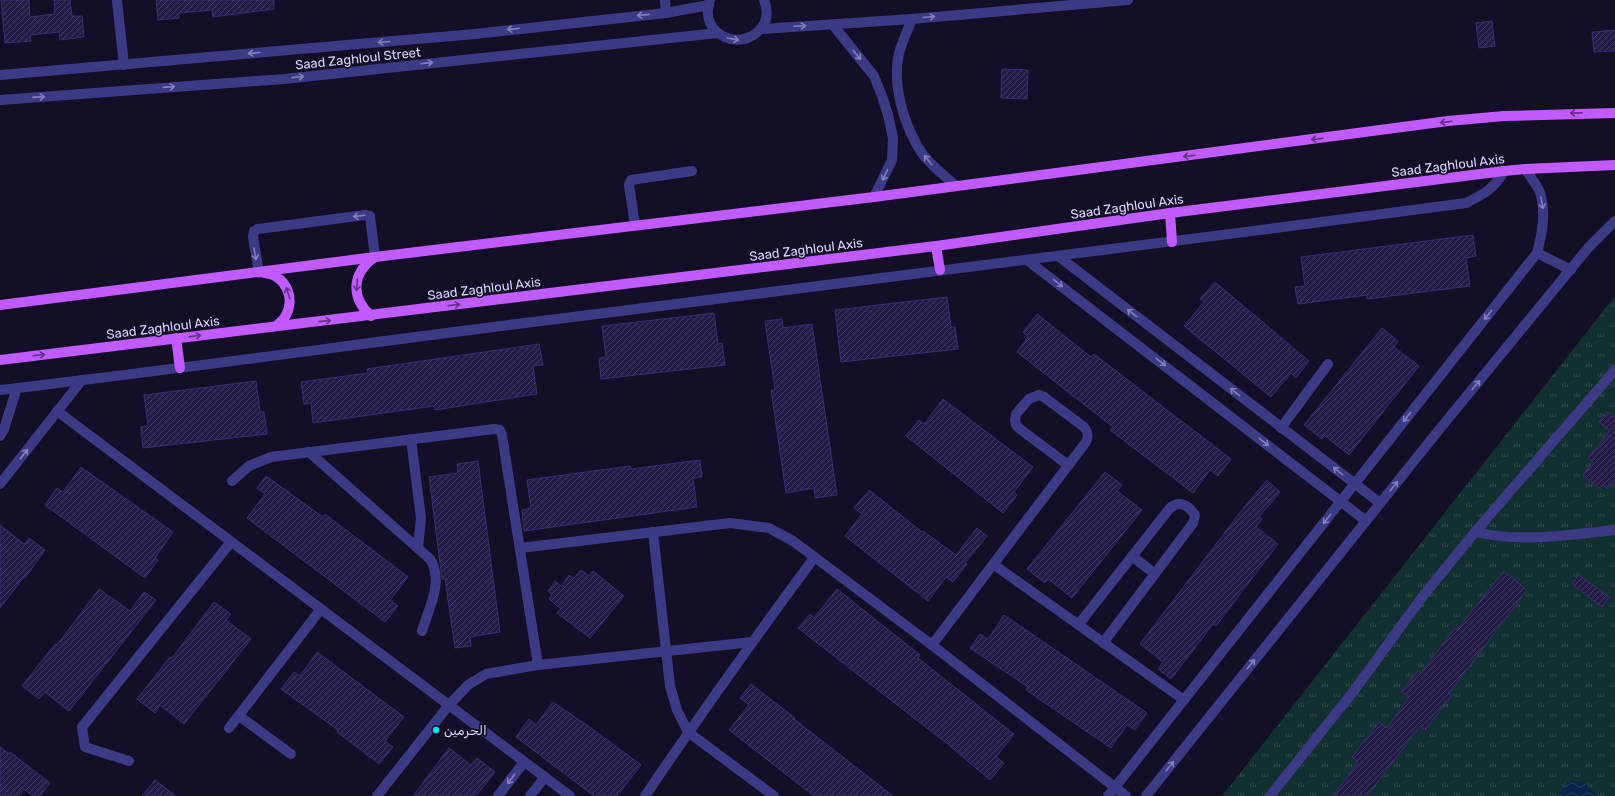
<svg xmlns="http://www.w3.org/2000/svg" width="1615" height="796" font-family="Rubik,Cairo,sans-serif">
  <style>
    .grass { fill: url(#grass-tufts) }
    .water { fill: url(#water-waves) }
    .building { fill: url(#building-hatch); stroke: #3b2d73 }
    .lines { fill: none; stroke-linecap: round; stroke-linejoin: round }
    .minor { stroke: #3d3a85; stroke-width: 10 }
    .major { stroke: #c25bff; stroke-width: 10 }
    .oneway { stroke: #837fbc }
    .oneway2 { stroke: #623188 }
    .poi-dot { fill: #00e5ff; stroke: #130f26; stroke-width: 1.5 }
    .labels { text-anchor: middle; stroke-width: 3.5; stroke-linejoin: round; paint-order: stroke }
    .street-label { font-size: 13px; fill: #d9d4ff; stroke: #130f26 }
    .poi-label { font-size: 13px; fill: #d9d4ff; stroke: #130f26; text-anchor: start }
  </style>
  <defs>
    <pattern id="grass-tufts" width="24" height="20" patternUnits="userSpaceOnUse"><rect width="24" height="20" fill="#12302f"/><path d="M3 7l-1-3M5 7V3M7 7l1-3M15 17l-1-3M17 17v-4M19 17l1-3" fill="none" stroke="#344d4e"/></pattern>
    <pattern id="water-waves" width="16" height="10" patternUnits="userSpaceOnUse"><rect width="16" height="10" fill="#0c2248"/><path d="M0 5q4-4 8 0t8 0" fill="none" stroke="#2f4163"/></pattern>
    <pattern id="building-hatch" width="6" height="6" patternUnits="userSpaceOnUse"><rect width="6" height="6" fill="#241b47"/><path d="M-1 1l2-2M0 6l6-6M5 7l2-2" fill="none" stroke="#433b63"/></pattern>
  </defs>
  <rect width="100%" height="100%" fill="#130f26"/>
  <path class="grass" d="M 1615,296 L 1615,796 L 1222,796 Z"/>
  <path class="water" d="M 1572,781 L 1584,782 L 1597,796 L 1559,796 L 1566,784 Z"/>
  <g class="building">
    <path d="M 1,0 L 29,0 L 30,17 L 55,14 L 54,0 L 70,0 L 72,16 L 82,16 L 84,37 L 60,40 L 59,32 L 30,35 L 31,41 L 5,43 Z"/>
    <path d="M 156,0 L 274,0 L 274,9 L 213,17 L 212,10 L 179,13 L 179,18 L 158,20 Z"/>
    <path d="M 1492,21 L 1495,46 L 1479,48 L 1476,23 Z"/>
    <path d="M 1615,30 L 1615,51 L 1594,52 L 1592,32 Z"/>
    <path d="M 1002,69 L 1028,70 L 1027,99 L 1001,98 Z"/>
    <path d="M 1473,235 L 1476,256 L 1466,258 L 1470,286 L 1367,299 L 1367,295 L 1298,304 L 1295,287 L 1305,286 L 1301,257 Z"/>
    <path d="M 1215,282 L 1309,361 L 1296,378 L 1291,373 L 1271,397 L 1184,326 L 1204,302 L 1200,299 Z"/>
    <path d="M 947,297 L 951,327 L 955,327 L 958,349 L 841,362 L 835,310 Z"/>
    <path d="M 714,313 L 718,344 L 722,343 L 725,365 L 601,379 L 599,358 L 606,357 L 602,326 Z"/>
    <path d="M 1037,314 L 1091,357 L 1094,354 L 1231,459 L 1218,476 L 1210,470 L 1193,493 L 1110,430 L 1113,427 L 1017,352 L 1028,337 L 1023,332 Z"/>
    <path d="M 782,319 L 783,328 L 812,324 L 837,495 L 815,498 L 814,488 L 786,493 L 771,390 L 775,390 L 765,321 Z"/>
    <path d="M 1382,328 L 1398,341 L 1394,347 L 1419,366 L 1349,455 L 1324,435 L 1322,439 L 1304,425 Z"/>
    <path d="M 539,344 L 543,365 L 533,366 L 537,394 L 435,410 L 434,406 L 313,423 L 311,403 L 304,404 L 301,382 L 368,373 L 367,369 Z"/>
    <path d="M 256,381 L 260,412 L 264,412 L 267,434 L 143,448 L 141,427 L 148,426 L 144,395 Z"/>
    <path d="M 943,399 L 1033,467 L 1014,492 L 1017,495 L 1003,513 L 906,436 L 919,420 L 924,424 Z"/>
    <path d="M 1607,412 L 1615,418 L 1615,481 L 1608,489 L 1602,485 L 1599,488 L 1583,475 L 1593,462 L 1588,458 L 1610,431 L 1599,422 Z"/>
    <path d="M 700,460 L 702,477 L 693,478 L 697,507 L 524,531 L 522,510 L 531,508 L 527,480 L 630,466 L 631,469 Z"/>
    <path d="M 478,461 L 500,632 L 470,637 L 471,646 L 455,648 L 445,579 L 442,579 L 429,477 L 458,473 L 457,464 Z"/>
    <path d="M 81,467 L 173,532 L 155,558 L 158,560 L 145,578 L 45,505 L 57,488 L 63,492 Z"/>
    <path d="M 1105,472 L 1122,485 L 1117,491 L 1142,510 L 1072,598 L 1048,579 L 1045,583 L 1027,569 Z"/>
    <path d="M 266,476 L 323,517 L 325,514 L 408,577 L 390,600 L 398,606 L 385,622 L 247,518 L 265,494 L 257,488 Z"/>
    <path d="M 1267,480 L 1280,492 L 1259,517 L 1262,519 L 1256,527 L 1278,544 L 1216,626 L 1213,624 L 1171,679 L 1158,669 L 1163,662 L 1140,644 L 1245,506 Z"/>
    <path d="M 869,490 L 922,532 L 923,531 L 956,555 L 977,528 L 987,536 L 965,563 L 967,564 L 953,582 L 946,577 L 928,601 L 845,536 L 862,514 L 854,508 Z"/>
    <path d="M 0,525 L 24,544 L 29,538 L 45,550 L 25,578 L 24,577 L 0,608 Z"/>
    <path d="M 581,570 L 589,576 L 593,571 L 624,596 L 590,638 L 557,613 L 561,609 L 549,599 L 552,595 L 548,591 L 555,581 L 561,586 L 569,575 L 574,578 Z"/>
    <path d="M 1504,571 L 1527,590 L 1449,693 L 1452,695 L 1425,730 L 1420,726 L 1367,796 L 1333,796 L 1358,762 L 1352,757 L 1379,722 L 1387,728 L 1409,697 L 1401,691 L 1418,671 L 1421,673 L 1455,628 L 1457,630 Z"/>
    <path d="M 1579,575 L 1609,597 L 1602,607 L 1572,584 Z"/>
    <path d="M 99,589 L 130,611 L 144,592 L 156,600 L 69,711 L 45,692 L 39,699 L 22,686 L 55,644 L 57,645 Z"/>
    <path d="M 837,589 L 920,655 L 918,658 L 1014,734 L 996,757 L 1004,763 L 990,780 L 950,746 L 798,628 L 810,614 L 814,618 Z"/>
    <path d="M 214,602 L 231,614 L 226,620 L 251,639 L 184,724 L 160,705 L 155,713 L 137,699 L 170,657 L 172,658 Z"/>
    <path d="M 1004,615 L 1147,713 L 1135,730 L 1127,725 L 1111,748 L 1026,690 L 1028,687 L 970,648 L 980,634 L 988,639 Z"/>
    <path d="M 317,652 L 404,717 L 385,741 L 393,747 L 379,764 L 337,732 L 338,730 L 281,689 L 294,672 L 300,676 Z"/>
    <path d="M 751,684 L 795,718 L 794,719 L 893,796 L 814,796 L 729,730 L 749,705 L 740,698 Z"/>
    <path d="M 553,702 L 594,730 L 641,765 L 617,796 L 594,796 L 516,737 L 529,719 L 536,725 Z"/>
    <path d="M 0,747 L 9,754 L 10,752 L 50,783 L 40,796 L 33,796 L 24,789 L 19,796 L 0,796 Z"/>
    <path d="M 449,748 L 471,765 L 477,758 L 495,772 L 476,796 L 413,796 Z"/>
    <path d="M 155,780 L 176,796 L 142,796 Z"/>
  </g>
  <g class="lines">
    <g class="minor">
      <path d="M 665,0 L 666,13"/>
      <path d="M 710,0 C 697,35 745,56 764,24 C 768,17 767,7 764,0"/>
      <path d="M 117,1 L 124,65"/>
      <path d="M 912,19 C 908,30 902,42 899,53 C 892,83 903,121 918,147 C 927,163 943,174 956,186"/>
      <path d="M 833,25 L 874,76 L 882,96 L 888,115 L 893,138 L 892,160 L 874,197"/>
      <path d="M 761,29 L 912,19 L 1128,0"/>
      <path d="M 0,75 L 475,34 L 666,13 L 709,5"/>
      <path d="M 0,100 L 284,79 L 718,33"/>
      <path d="M 635,225 L 629,185 L 631,180 L 692,171"/>
      <path d="M 1537,253 L 1571,270"/>
      <path d="M 1058,256 L 1380,503"/>
      <path d="M 1027,260 L 1366,521"/>
      <path d="M 259,273 L 253,237 L 254,231 L 258,229 L 365,215 L 370,216 L 375,257"/>
      <path d="M 0,390 C 197,367 393,339 589,315 C 882,278 1174,242 1466,203 C 1484,194 1494,189 1504,171"/>
      <path d="M 57,411 L 570,796"/>
      <path d="M 1281,428 L 1328,364"/>
      <path d="M 0,436 L 4,429 L 17,388"/>
      <path d="M 411,439 L 421,518 L 418,548"/>
      <path d="M 309,452 L 430,559 C 444,581 429,608 422,631"/>
      <path d="M 232,481 L 249,466 L 271,457 L 494,429 L 500,430 L 502,435 L 538,665"/>
      <path d="M 0,484 L 82,380"/>
      <path d="M 653,532 L 670,686 L 677,710 L 688,732 L 774,796"/>
      <path d="M 1475,532 C 1523,543 1566,535 1615,530"/>
      <path d="M 520,548 L 730,523 L 769,528 L 793,541 L 932,645 L 1126,796"/>
      <path d="M 1132,556 L 1155,574"/>
      <path d="M 993,564 L 1184,700"/>
      <path d="M 1079,624 L 1170,508 C 1180,500 1188,505 1195,515 L 1193,523 L 1103,643"/>
      <path d="M 932,645 L 1086,442 C 1089,436 1088,432 1084,427 L 1044,397 L 1039,395 L 1029,399 L 1016,414 L 1015,420 L 1016,425 L 1020,429 L 1068,465"/>
      <path d="M 239,716 L 291,754"/>
      <path d="M 229,728 L 321,609"/>
      <path d="M 129,761 L 85,747 L 82,727 L 231,542"/>
      <path d="M 377,796 L 449,705 L 468,685 L 486,674 L 538,665 L 752,642"/>
      <path d="M 498,796 L 524,762"/>
      <path d="M 530,796 L 545,777"/>
      <path d="M 645,796 C 700,715 756,636 814,558"/>
      <path d="M 1108,796 L 1537,253 C 1542,234 1547,210 1539,190 C 1535,183 1530,176 1525,169"/>
      <path d="M 1146,796 L 1438,431 L 1588,248 L 1615,221"/>
      <path d="M 1270,796 L 1353,692 L 1423,596 L 1475,532 L 1615,370"/>
    </g>
    <g class="major">
      <path d="M 1170,213 L 1172,242"/>
      <path d="M 936,246 L 940,270"/>
      <path d="M 264,273 C 284,274 296,297 286,315 C 284,319 280,323 276,326"/>
      <path d="M 0,305 L 375,257 L 874,197 L 1448,121 L 1504,116 L 1615,113"/>
      <path d="M 371,316 C 350,297 352,273 375,257"/>
      <path d="M 176,338 L 180,368"/>
      <path d="M 0,360 L 936,246 L 1170,213 L 1504,171 L 1525,169 L 1615,165"/>
    </g>
  </g>
  <defs><path id="oneway-shaft" d="M-6 0H5M1.5-3L5.5 0L1.5 3" fill="none" stroke-width="1.6" stroke-linecap="round" stroke-linejoin="round"/></defs>
  <g class="oneway">
    <use href="#oneway-shaft" transform="translate(643 15) rotate(174)"/>
    <use href="#oneway-shaft" transform="translate(929 17) rotate(-5)"/>
    <use href="#oneway-shaft" transform="translate(800 26) rotate(-3)"/>
    <use href="#oneway-shaft" transform="translate(513 29) rotate(174)"/>
    <use href="#oneway-shaft" transform="translate(733 39) rotate(10)"/>
    <use href="#oneway-shaft" transform="translate(384 42) rotate(175)"/>
    <use href="#oneway-shaft" transform="translate(254 53) rotate(175)"/>
    <use href="#oneway-shaft" transform="translate(857 55) rotate(49)"/>
    <use href="#oneway-shaft" transform="translate(427 63) rotate(-6)"/>
    <use href="#oneway-shaft" transform="translate(298 77) rotate(-6)"/>
    <use href="#oneway-shaft" transform="translate(169 87) rotate(-4)"/>
    <use href="#oneway-shaft" transform="translate(39 97) rotate(-4)"/>
    <use href="#oneway-shaft" transform="translate(928 160) rotate(-129)"/>
    <use href="#oneway-shaft" transform="translate(885 175) rotate(116)"/>
    <use href="#oneway-shaft" transform="translate(1542 203) rotate(79)"/>
    <use href="#oneway-shaft" transform="translate(359 216) rotate(173)"/>
    <use href="#oneway-shaft" transform="translate(255 254) rotate(80)"/>
    <use href="#oneway-shaft" transform="translate(1058 283) rotate(38)"/>
    <use href="#oneway-shaft" transform="translate(1132 313) rotate(-142)"/>
    <use href="#oneway-shaft" transform="translate(1488 315) rotate(129)"/>
    <use href="#oneway-shaft" transform="translate(1161 362) rotate(38)"/>
    <use href="#oneway-shaft" transform="translate(1476 385) rotate(-50)"/>
    <use href="#oneway-shaft" transform="translate(1235 392) rotate(-142)"/>
    <use href="#oneway-shaft" transform="translate(1407 417) rotate(128)"/>
    <use href="#oneway-shaft" transform="translate(1264 442) rotate(38)"/>
    <use href="#oneway-shaft" transform="translate(24 454) rotate(-52)"/>
    <use href="#oneway-shaft" transform="translate(1338 471) rotate(-142)"/>
    <use href="#oneway-shaft" transform="translate(1394 486) rotate(-51)"/>
    <use href="#oneway-shaft" transform="translate(1327 519) rotate(128)"/>
    <use href="#oneway-shaft" transform="translate(1251 664) rotate(-51)"/>
    <use href="#oneway-shaft" transform="translate(1170 766) rotate(-51)"/>
    <use href="#oneway-shaft" transform="translate(511 779) rotate(127)"/>
  </g>
  <g class="oneway2">
    <use href="#oneway-shaft" transform="translate(1576 113) rotate(179)"/>
    <use href="#oneway-shaft" transform="translate(1446 122) rotate(173)"/>
    <use href="#oneway-shaft" transform="translate(1317 139) rotate(173)"/>
    <use href="#oneway-shaft" transform="translate(1189 156) rotate(173)"/>
    <use href="#oneway-shaft" transform="translate(357 285) rotate(94)"/>
    <use href="#oneway-shaft" transform="translate(288 293) rotate(-108)"/>
    <use href="#oneway-shaft" transform="translate(454 305) rotate(-7)"/>
    <use href="#oneway-shaft" transform="translate(325 321) rotate(-6)"/>
    <use href="#oneway-shaft" transform="translate(195 336) rotate(-7)"/>
    <use href="#oneway-shaft" transform="translate(39 355) rotate(-7)"/>
  </g>
  <circle class="poi-dot" cx="436" cy="730" r="4"/>
  <g class="labels">
    <g class="street-label">
      <text transform="translate(358 58) rotate(-6)" y="5">Saad Zaghloul Street</text>
      <text transform="translate(1448 165) rotate(-7)" y="5">Saad Zaghloul Axis</text>
      <text transform="translate(1127 206) rotate(-8)" y="5">Saad Zaghloul Axis</text>
      <text transform="translate(806 249) rotate(-7)" y="5">Saad Zaghloul Axis</text>
      <text transform="translate(484 288) rotate(-7)" y="5">Saad Zaghloul Axis</text>
      <text transform="translate(163 327) rotate(-7)" y="5">Saad Zaghloul Axis</text>
    </g>
    <g class="poi-label">
      <text x="444" y="735">الحرمين</text>
    </g>
  </g>
</svg>
